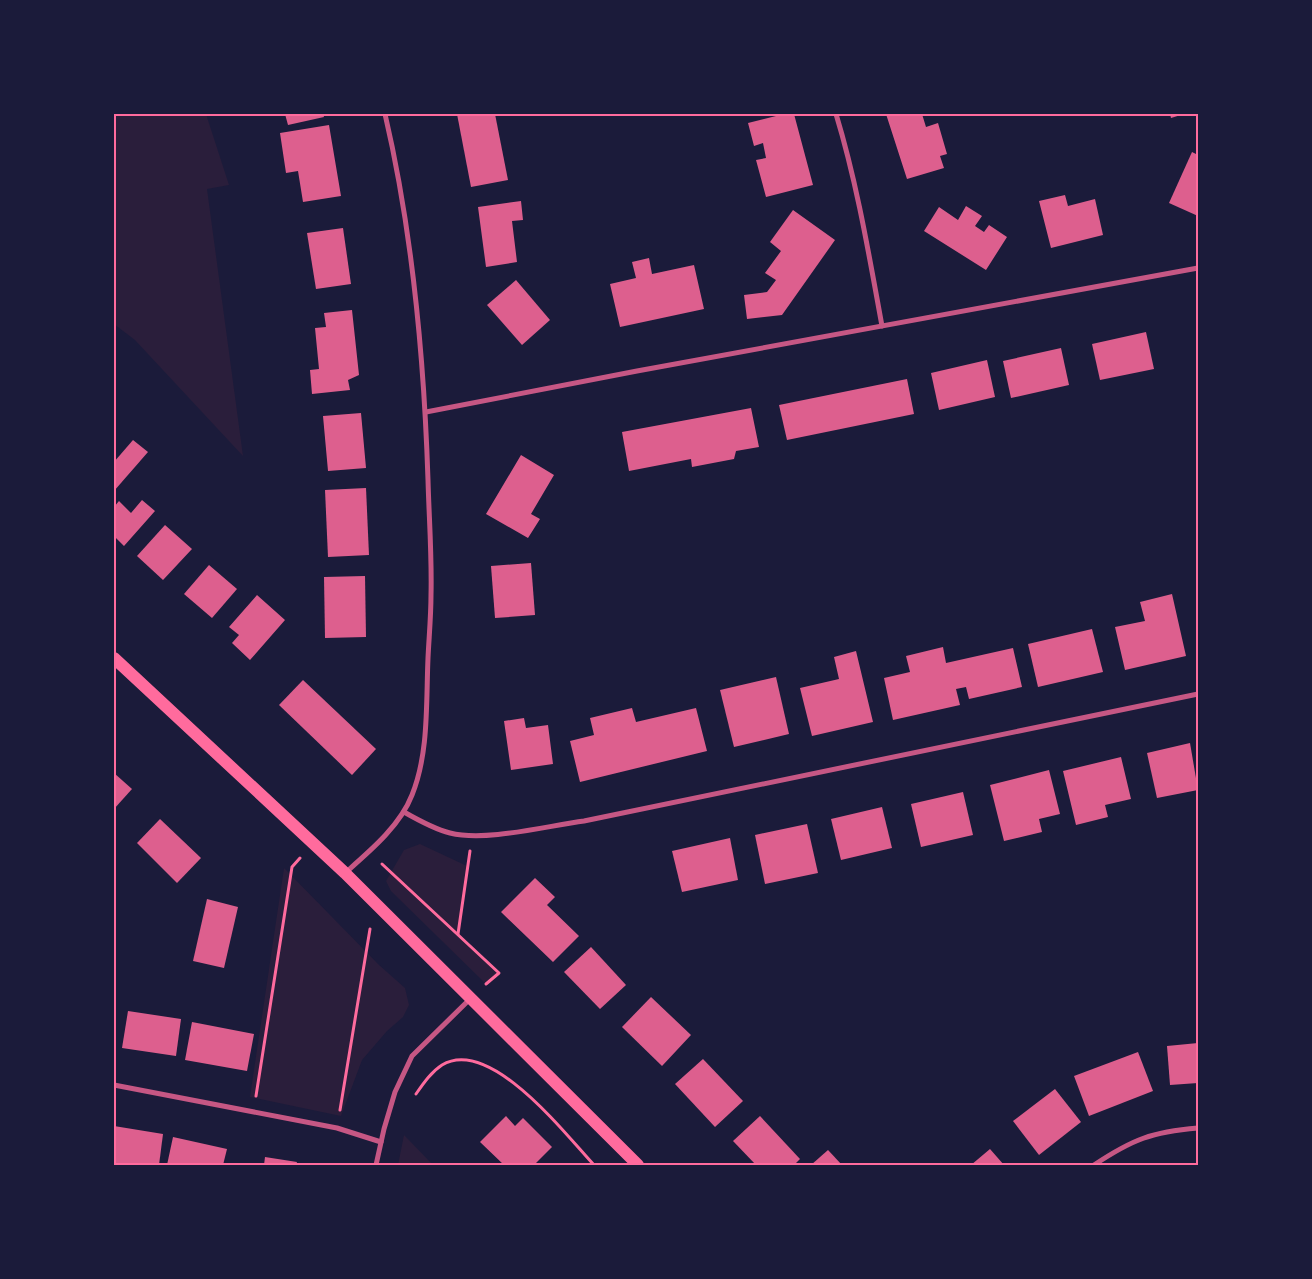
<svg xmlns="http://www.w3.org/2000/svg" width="1312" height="1279" font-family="'Times New Roman',serif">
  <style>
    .green { fill: #2a1e3b }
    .building { fill: #dd5f8e }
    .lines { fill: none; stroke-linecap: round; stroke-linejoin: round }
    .path { stroke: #ff6b9d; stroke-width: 3 }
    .minor { stroke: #c65784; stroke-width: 5 }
    .primary { stroke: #ff6b9d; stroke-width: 12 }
    .neatline { fill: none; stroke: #ff6b9d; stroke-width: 2 }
  </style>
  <rect width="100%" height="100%" fill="#1b1b3a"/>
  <g class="green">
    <path d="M 114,114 L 206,114 L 229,185 L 207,189 L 243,456 L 135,340 L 114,324 Z"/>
    <path d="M 420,844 L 467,866 L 458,935 L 499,973 L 486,984 L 391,891 L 386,881 L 404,850 Z"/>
    <path d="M 284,868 L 379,965 L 405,988 L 409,1005 L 403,1017 L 387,1031 L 362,1060 L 341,1116 L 250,1097 Z"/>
    <path d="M 404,1135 L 433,1165 L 398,1165 Z"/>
  </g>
  <g class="building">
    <path d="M 285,114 L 323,114 L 324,117 L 288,125 Z"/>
    <path d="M 457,114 L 495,114 L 508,180 L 471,187 Z"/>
    <path d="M 784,114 L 794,114 L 813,185 L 766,197 L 756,160 L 766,158 L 763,143 L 754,146 L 748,123 Z"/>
    <path d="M 886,114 L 922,114 L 926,127 L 938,123 L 947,154 L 940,156 L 944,168 L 907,179 Z"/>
    <path d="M 1170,114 L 1184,114 L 1171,118 Z"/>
    <path d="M 329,125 L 341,196 L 303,202 L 298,171 L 286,173 L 280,133 Z"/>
    <path d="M 1192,152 L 1198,155 L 1198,216 L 1169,203 Z"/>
    <path d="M 1065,195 L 1068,206 L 1095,199 L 1103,235 L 1051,248 L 1039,201 Z"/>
    <path d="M 521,201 L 523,220 L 512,221 L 517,262 L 486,267 L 478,207 Z"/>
    <path d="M 966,206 L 982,216 L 975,226 L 984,232 L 989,225 L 1007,237 L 986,270 L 924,231 L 939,207 L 958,220 Z"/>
    <path d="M 793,210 L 835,240 L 782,315 L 747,319 L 744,295 L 767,292 L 776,280 L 765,273 L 781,251 L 770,242 Z"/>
    <path d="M 343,228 L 351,284 L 316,289 L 307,233 Z"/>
    <path d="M 649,258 L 652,274 L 694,265 L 704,309 L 620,327 L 610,284 L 636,278 L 632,262 Z"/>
    <path d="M 516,280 L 550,320 L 522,345 L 487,305 Z"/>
    <path d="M 352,310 L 359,375 L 348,380 L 350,390 L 312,394 L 310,370 L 319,369 L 315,328 L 326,327 L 324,313 Z"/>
    <path d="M 1146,332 L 1154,369 L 1100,380 L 1092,344 Z"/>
    <path d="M 1061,348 L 1069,385 L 1011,398 L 1003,361 Z"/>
    <path d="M 987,360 L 995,397 L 939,410 L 931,373 Z"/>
    <path d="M 907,379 L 914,414 L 787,440 L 779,405 Z"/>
    <path d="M 751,408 L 759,447 L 736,451 L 734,459 L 692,467 L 691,459 L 629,471 L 622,432 Z"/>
    <path d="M 361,413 L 366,468 L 328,471 L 323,416 Z"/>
    <path d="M 133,440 L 148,452 L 114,491 L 114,462 Z"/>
    <path d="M 521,455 L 554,475 L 531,514 L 540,519 L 528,538 L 486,514 Z"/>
    <path d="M 366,488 L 369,555 L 328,557 L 325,490 Z"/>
    <path d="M 142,500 L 155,511 L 124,546 L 114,536 L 114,507 L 119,501 L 131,513 Z"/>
    <path d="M 165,525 L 192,549 L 163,580 L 137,556 Z"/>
    <path d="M 531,563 L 535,615 L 495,618 L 491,566 Z"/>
    <path d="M 209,565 L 237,589 L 212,618 L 184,594 Z"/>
    <path d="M 365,576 L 366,637 L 325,638 L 324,577 Z"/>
    <path d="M 1172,594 L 1186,656 L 1125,670 L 1115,627 L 1145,621 L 1140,602 Z"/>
    <path d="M 257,595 L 285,620 L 250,660 L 232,643 L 239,635 L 229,627 Z"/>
    <path d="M 1092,629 L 1103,672 L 1038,687 L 1028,644 Z"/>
    <path d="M 943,647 L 946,663 L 1013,648 L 1022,687 L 969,699 L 966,687 L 956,689 L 960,705 L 893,720 L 884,678 L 910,672 L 906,656 Z"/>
    <path d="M 856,651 L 873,722 L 812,736 L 800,688 L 839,679 L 834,657 Z"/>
    <path d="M 776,677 L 789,734 L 734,747 L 720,690 Z"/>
    <path d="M 303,680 L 376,749 L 352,775 L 279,705 Z"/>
    <path d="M 632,708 L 636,722 L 696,708 L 707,751 L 580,782 L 570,741 L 594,735 L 590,718 Z"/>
    <path d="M 524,718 L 526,728 L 548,725 L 553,764 L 511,770 L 504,721 Z"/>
    <path d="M 1190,743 L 1198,790 L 1157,798 L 1147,753 Z"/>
    <path d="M 1121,757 L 1131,799 L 1105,805 L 1108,817 L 1076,825 L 1063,771 Z"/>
    <path d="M 1049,770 L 1060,814 L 1039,819 L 1042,832 L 1004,841 L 990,785 Z"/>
    <path d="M 114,773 L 132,789 L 114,809 Z"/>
    <path d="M 963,792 L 973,835 L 921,847 L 911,804 Z"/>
    <path d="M 882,807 L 892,848 L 841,860 L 831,819 Z"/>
    <path d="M 160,819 L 201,858 L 177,883 L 137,843 Z"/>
    <path d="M 807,824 L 818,873 L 765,884 L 755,835 Z"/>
    <path d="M 730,838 L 738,880 L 682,892 L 672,851 Z"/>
    <path d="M 535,878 L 555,897 L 547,905 L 579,936 L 553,962 L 501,912 Z"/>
    <path d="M 207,899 L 238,907 L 224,968 L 193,961 Z"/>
    <path d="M 591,947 L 626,985 L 600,1009 L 564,972 Z"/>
    <path d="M 651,997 L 691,1035 L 662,1066 L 622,1027 Z"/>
    <path d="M 128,1011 L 181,1019 L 176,1056 L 122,1048 Z"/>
    <path d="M 192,1022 L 254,1034 L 247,1071 L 185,1060 Z"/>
    <path d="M 1198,1043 L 1198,1083 L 1170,1085 L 1167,1046 Z"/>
    <path d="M 1138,1052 L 1153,1091 L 1089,1116 L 1074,1076 Z"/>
    <path d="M 703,1059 L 743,1101 L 715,1127 L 675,1084 Z"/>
    <path d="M 1055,1089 L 1081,1122 L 1039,1155 L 1013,1121 Z"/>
    <path d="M 506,1116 L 515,1126 L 523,1118 L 552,1147 L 534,1165 L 504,1165 L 480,1142 Z"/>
    <path d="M 760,1116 L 800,1159 L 794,1165 L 756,1165 L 733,1141 Z"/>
    <path d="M 114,1126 L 163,1134 L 159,1165 L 130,1165 L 114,1163 Z"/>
    <path d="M 173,1137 L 227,1149 L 223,1165 L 167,1165 Z"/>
    <path d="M 990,1149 L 1004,1165 L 971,1165 Z"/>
    <path d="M 828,1150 L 842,1165 L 811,1165 Z"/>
    <path d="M 265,1157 L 297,1162 L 296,1165 L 264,1165 Z"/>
  </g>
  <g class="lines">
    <g class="path">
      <path d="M 382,864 L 499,973 L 486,984"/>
      <path d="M 458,934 L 470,851"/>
      <path d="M 416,1094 C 423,1084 431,1072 442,1065 C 490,1036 565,1134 594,1165"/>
      <path d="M 256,1096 L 292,867 L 300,858"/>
      <path d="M 340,1110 L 370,929"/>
    </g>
    <g class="minor">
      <path d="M 836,114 C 857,183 869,255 882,326"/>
      <path d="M 426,412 L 637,371 L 1198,268"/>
      <path d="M 404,812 C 418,820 434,829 450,833 C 486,842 546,826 584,821 L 1198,694"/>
      <path d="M 345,873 C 370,851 400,826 412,795 C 429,753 426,703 428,658 C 429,637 431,616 431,595 C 432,556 429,518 428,480 C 424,357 413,234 385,114"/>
      <path d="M 114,1085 L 337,1128 L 381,1142"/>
      <path d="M 376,1165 L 384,1129 L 395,1092 L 412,1056 L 471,998"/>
      <path d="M 1094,1165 C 1133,1139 1152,1132 1198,1128"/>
    </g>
    <path class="primary" d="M 114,658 L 345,873 L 638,1165"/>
  </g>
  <rect width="1312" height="1279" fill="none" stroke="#1b1b3a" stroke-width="230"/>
  <rect x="115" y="115" width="1082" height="1049" class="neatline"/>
</svg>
